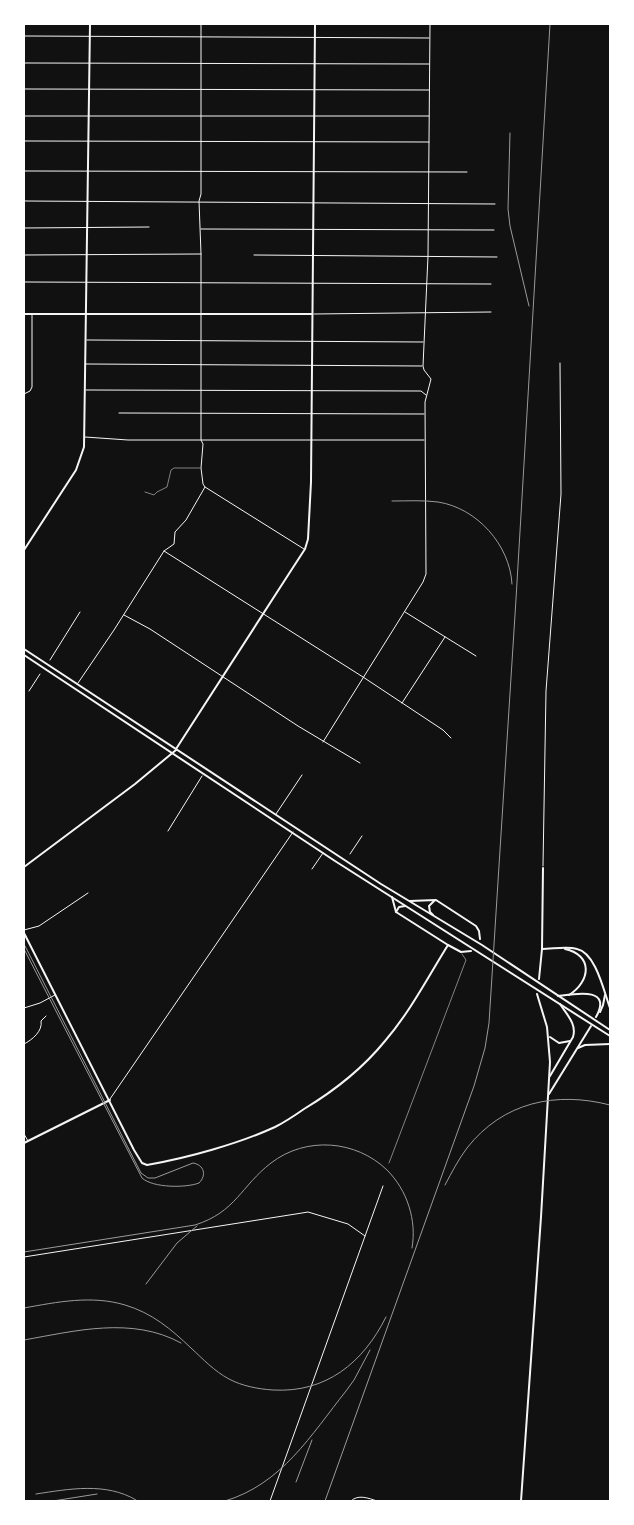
<svg xmlns="http://www.w3.org/2000/svg" width="634" height="1525" font-family="'Noto Serif',serif">
  <style>
    .lines { fill: none; stroke-linecap: round; stroke-linejoin: round }
    .service { stroke: #f5f5f5; stroke-width: 0.5 }
    .minor { stroke: #f5f5f5; stroke-width: 1 }
    .tertiary { stroke: #f5f5f5; stroke-width: 2 }
    .secondary { stroke: #f5f5f5; stroke-width: 2 }
    .tram { stroke: #9a9a9a; stroke-width: 1 }
    .rail { stroke: #9a9a9a; stroke-width: 1 }
  </style>
  <rect width="100%" height="100%" fill="#111"/>
  <g class="lines">
    <g class="service">
      <path d="M 145,492 L 154,495 L 157,492 L 167,487 L 171,470 L 174,468 L 200,468"/>
      <path d="M 389,1163 L 466,960 L 462,954"/>
    </g>
    <g class="minor">
      <path d="M 24,36 L 429,38"/>
      <path d="M 24,63 L 429,64"/>
      <path d="M 24,89 L 429,90"/>
      <path d="M 24,116 L 429,116"/>
      <path d="M 24,141 L 429,142"/>
      <path d="M 24,171 L 467,172"/>
      <path d="M 24,201 L 495,204"/>
      <path d="M 24,228 L 149,227"/>
      <path d="M 201,229 L 494,230"/>
      <path d="M 24,255 L 201,254"/>
      <path d="M 254,255 L 497,257"/>
      <path d="M 24,282 L 491,284"/>
      <path d="M 314,314 L 491,312"/>
      <path d="M 87,340 L 423,342"/>
      <path d="M 86,364 L 422,366"/>
      <path d="M 86,390 L 421,391 L 426,395"/>
      <path d="M 24,394 L 30,391 L 32,387 L 32,315"/>
      <path d="M 119,413 L 424,414"/>
      <path d="M 85,437 L 128,440 L 424,440"/>
      <path d="M 205,487 L 304,549"/>
      <path d="M 164,551 L 363,677 L 443,730 L 451,738"/>
      <path d="M 405,612 L 476,656"/>
      <path d="M 124,615 L 150,629 L 298,726 L 360,763"/>
      <path d="M 50,660 L 80,612"/>
      <path d="M 78,683 L 114,630 L 164,551 L 174,544 L 175,532 L 186,520 L 205,487 L 203,484 L 201,468 L 203,444 L 201,440 L 201,254 L 199,201 L 201,194 L 201,24"/>
      <path d="M 29,691 L 40,674"/>
      <path d="M 402,703 L 445,637"/>
      <path d="M 323,742 L 423,582 L 426,574 L 425,402 L 431,379 L 424,370 L 423,366 L 428,256 L 430,24"/>
      <path d="M 276,814 L 302,775"/>
      <path d="M 168,831 L 202,776"/>
      <path d="M 350,854 L 362,836"/>
      <path d="M 543,866 L 546,691 L 561,494 L 560,363"/>
      <path d="M 312,869 L 323,853"/>
      <path d="M 24,930 L 39,926 L 88,893"/>
      <path d="M 24,1008 L 40,1003 L 55,995"/>
      <path d="M 24,1044 C 32,1040 43,1031 41,1021 L 46,1016"/>
      <path d="M 110,1099 L 293,832"/>
      <path d="M 24,1134 L 28,1141"/>
      <path d="M 24,1257 L 302,1213 L 308,1212 L 348,1224 L 365,1236"/>
      <path d="M 270,1501 L 383,1186"/>
      <path d="M 351,1501 C 358,1494 368,1498 377,1501"/>
    </g>
    <g class="tertiary">
      <path d="M 24,314 L 312,314"/>
      <path d="M 24,550 L 76,470 L 84,447 L 90,24"/>
      <path d="M 176,749 L 292,569 L 305,549 L 308,539 L 311,482 L 315,24"/>
      <path d="M 392,897 L 396,912 L 448,945 L 461,952 L 471,951"/>
      <path d="M 410,901 L 436,900 L 476,926 L 479,931 L 480,939"/>
      <path d="M 396,912 L 399,907 L 405,906"/>
      <path d="M 433,915 L 430,912 L 429,906 L 434,901"/>
      <path d="M 24,933 L 134,1150 L 142,1163 L 147,1165 C 187,1158 238,1144 275,1127 C 285,1122 294,1116 304,1109 C 334,1091 363,1068 385,1041 C 410,1012 428,977 448,945"/>
      <path d="M 542,949 L 543,868"/>
      <path d="M 24,1143 L 110,1100"/>
    </g>
    <g class="secondary">
      <path d="M 24,649 L 381,884 L 482,945 L 610,1030"/>
      <path d="M 24,655 L 335,861 L 610,1036"/>
      <path d="M 24,867 L 135,784 L 176,750"/>
      <path d="M 565,949 C 593,955 591,981 569,995"/>
      <path d="M 539,979 L 542,949 C 553,949 567,946 577,949 C 596,953 604,992 610,1008"/>
      <path d="M 558,996 C 574,994 613,986 596,1017"/>
      <path d="M 600,1012 L 603,1005 L 605,995"/>
      <path d="M 550,1037 L 559,1043 L 570,1041"/>
      <path d="M 578,1048 L 585,1045 L 610,1044"/>
      <path d="M 550,1076 L 573,1037 C 577,1024 567,1015 560,1004"/>
      <path d="M 549,1094 L 591,1026"/>
      <path d="M 521,1501 L 541,1217 L 550,1062 L 547,1027 L 537,994"/>
    </g>
    <path class="tram" d="M 24,944 L 141,1173 L 148,1178 L 155,1178 L 193,1163 C 204,1165 207,1175 199,1183 C 186,1188 153,1188 142,1178 L 24,949"/>
    <g class="rail">
      <path d="M 510,133 L 508,209 L 510,226 L 529,306"/>
      <path d="M 392,501 C 407,501 423,500 438,502 C 477,508 510,545 512,584"/>
      <path d="M 445,1185 C 452,1172 458,1160 467,1148 C 503,1102 556,1091 610,1105"/>
      <path d="M 24,1252 L 195,1225 C 236,1212 241,1186 271,1163 C 306,1136 356,1140 387,1170 C 407,1190 417,1220 412,1248"/>
      <path d="M 146,1284 L 177,1243 L 197,1226"/>
      <path d="M 24,1308 C 57,1302 92,1295 125,1305 C 152,1313 171,1329 191,1348 C 203,1359 214,1371 229,1379 C 242,1386 258,1389 273,1390 C 326,1393 363,1363 386,1317"/>
      <path d="M 24,1340 C 75,1331 132,1316 181,1343"/>
      <path d="M 296,1482 L 312,1440"/>
      <path d="M 36,1494 C 69,1489 106,1482 136,1500"/>
      <path d="M 53,1501 L 97,1494"/>
      <path d="M 225,1501 C 282,1484 311,1435 346,1391 L 354,1380 L 370,1350"/>
      <path d="M 325,1501 L 474,1086 L 485,1048 L 489,1023 L 516,599 L 550,24"/>
    </g>
  </g>
  <rect width="634" height="1525" fill="none" stroke="#ffffff" stroke-width="50"/>
</svg>
